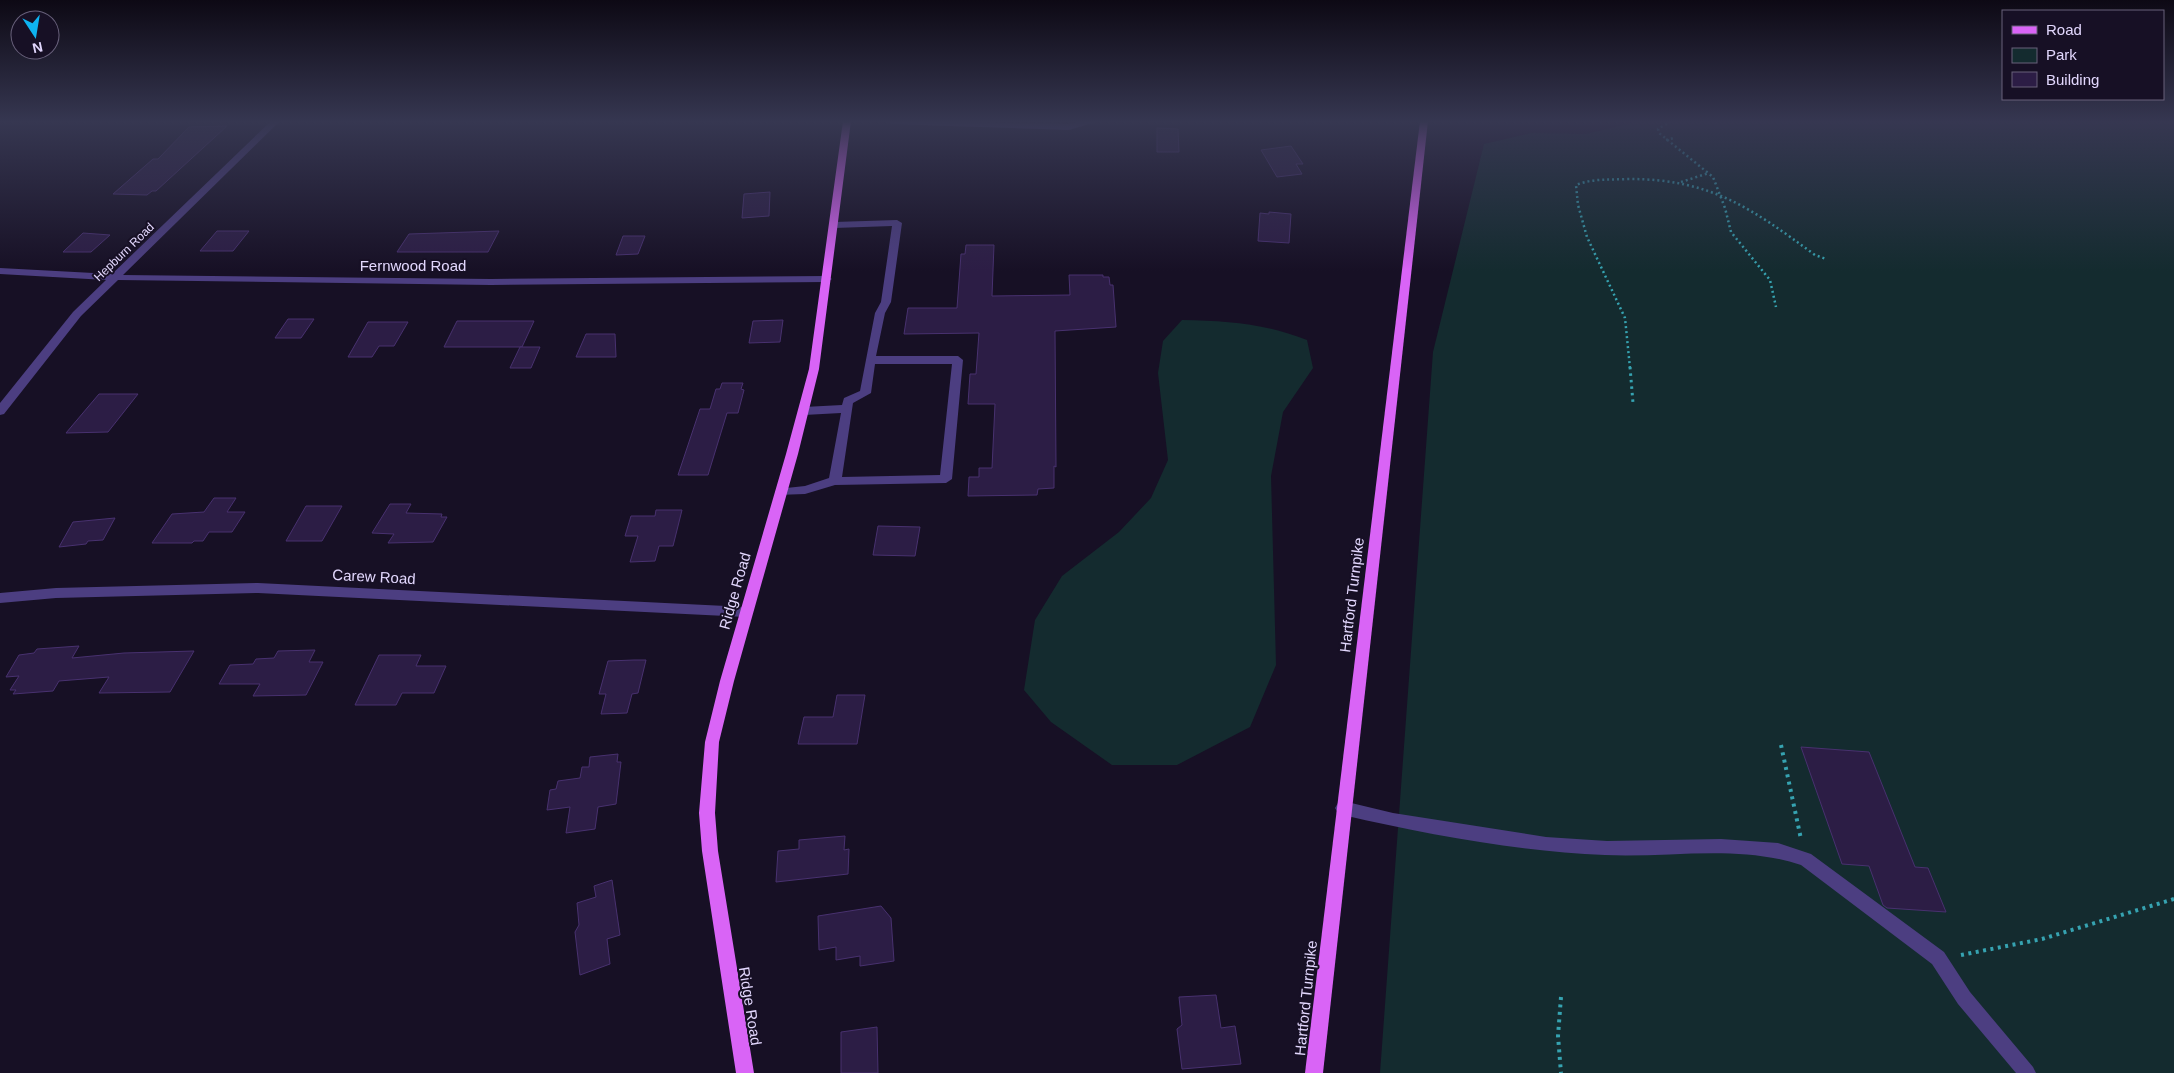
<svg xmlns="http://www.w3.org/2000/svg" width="2174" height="1073" font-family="Arial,sans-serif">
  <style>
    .green { fill: #142b2f }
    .building { fill: #2c1d45; stroke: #48316f }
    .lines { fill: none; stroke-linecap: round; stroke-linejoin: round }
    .path-far2 { stroke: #36a3b1; stroke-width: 2.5; stroke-dasharray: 2 3; stroke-linecap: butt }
    .path-far1 { stroke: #36a3b1; stroke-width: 3; stroke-dasharray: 2.5 4; stroke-linecap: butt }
    .path { stroke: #36a3b1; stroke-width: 4; stroke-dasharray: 3 4.5; stroke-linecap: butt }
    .minor { fill: #4c3e81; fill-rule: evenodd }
    .major { fill: #d964f6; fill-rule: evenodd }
    .labels { text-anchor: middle; stroke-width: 4; stroke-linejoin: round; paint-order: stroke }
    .far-street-label { font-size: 12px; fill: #e2d7fd; stroke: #171025 }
    .street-label { font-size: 15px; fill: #e2d7fd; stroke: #171025 }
  </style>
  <rect width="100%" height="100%" fill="#171025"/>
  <g class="green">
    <path d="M 1641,121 L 2174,121 L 2174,1073 L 1380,1073 L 1433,352 L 1484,144 L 1531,133 L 1586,134 Z"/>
    <path d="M 1182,320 C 1228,321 1263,323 1307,340 L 1313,368 L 1283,412 L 1271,476 L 1276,665 L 1250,727 L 1177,765 L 1112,765 L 1051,722 L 1024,690 L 1035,620 L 1062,576 L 1119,532 L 1151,498 L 1168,460 L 1158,373 L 1163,341 Z"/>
  </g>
  <g class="building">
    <path d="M 227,126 L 156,191 L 152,191 L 147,195 L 113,194 L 153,159 L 158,159 L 189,127 Z"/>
    <path d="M 1157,128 L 1178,129 L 1179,152 L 1157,152 Z"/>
    <path d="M 1291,146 L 1303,164 L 1296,164 L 1302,174 L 1277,177 L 1261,150 Z"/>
    <path d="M 770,192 L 769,216 L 742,218 L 744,194 Z"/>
    <path d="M 1269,212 L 1291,214 L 1289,243 L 1258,241 L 1260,213 L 1269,214 Z"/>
    <path d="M 217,231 L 249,231 L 233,251 L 200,251 Z"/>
    <path d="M 499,231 L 488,252 L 397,252 L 409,234 Z"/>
    <path d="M 83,233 L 110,235 L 91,252 L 63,252 Z"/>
    <path d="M 623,236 L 645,236 L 638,254 L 616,255 Z"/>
    <path d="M 966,245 L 994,245 L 992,296 L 1070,295 L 1069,275 L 1103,275 L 1103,277 L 1109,277 L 1110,285 L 1113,285 L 1116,327 L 1055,331 L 1056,467 L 1054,466 L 1054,488 L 1038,489 L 1037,495 L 968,496 L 969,477 L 979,477 L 979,468 L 992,468 L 995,404 L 968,404 L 970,374 L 976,374 L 979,333 L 904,334 L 908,308 L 957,308 L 961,254 L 965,254 Z"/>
    <path d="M 288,319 L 314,319 L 301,338 L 275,338 Z"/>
    <path d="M 783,320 L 780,342 L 749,343 L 753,321 Z"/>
    <path d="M 457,321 L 534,321 L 522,347 L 444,347 Z"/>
    <path d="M 368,322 L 408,322 L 394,346 L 379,346 L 372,357 L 348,357 Z"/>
    <path d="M 586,334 L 615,334 L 616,357 L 576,357 Z"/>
    <path d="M 520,347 L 540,347 L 531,368 L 510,368 Z"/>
    <path d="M 722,383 L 743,383 L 741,389 L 744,390 L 738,413 L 727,413 L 708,475 L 678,475 L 700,409 L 710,409 L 716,389 L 720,389 Z"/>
    <path d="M 99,394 L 138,394 L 108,432 L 66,433 Z"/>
    <path d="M 214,498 L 236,498 L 227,512 L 245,512 L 232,532 L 209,532 L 203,541 L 194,541 L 192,543 L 152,543 L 172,514 L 204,512 Z"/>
    <path d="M 390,504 L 411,504 L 406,513 L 442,514 L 441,517 L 447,517 L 433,542 L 388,543 L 394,534 L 372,533 Z"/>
    <path d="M 306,506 L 342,506 L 322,541 L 286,541 Z"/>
    <path d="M 656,510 L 682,510 L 673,546 L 659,546 L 655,561 L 630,562 L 638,536 L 625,536 L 631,516 L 655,516 Z"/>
    <path d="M 115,518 L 103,540 L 88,541 L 86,544 L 59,547 L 73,522 Z"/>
    <path d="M 878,526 L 920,527 L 915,556 L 873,555 Z"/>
    <path d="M 79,646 L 72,658 L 124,653 L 194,651 L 170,692 L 99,693 L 109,677 L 59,681 L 53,691 L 13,694 L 16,690 L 10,690 L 19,676 L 6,677 L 19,655 L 34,653 L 37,649 Z"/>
    <path d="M 315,650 L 309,662 L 323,662 L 306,695 L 253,696 L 260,684 L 219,684 L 230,665 L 253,664 L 256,659 L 274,658 L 278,651 Z"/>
    <path d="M 379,655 L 421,655 L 416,666 L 446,666 L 434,693 L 402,693 L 396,705 L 355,705 Z"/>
    <path d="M 634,660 L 646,660 L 638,693 L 632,694 L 627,713 L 601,714 L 606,694 L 599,694 L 608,661 Z"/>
    <path d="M 837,695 L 865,695 L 857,744 L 798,744 L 804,717 L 833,717 Z"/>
    <path d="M 1801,747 L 1869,752 L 1915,867 L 1928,868 L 1946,912 L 1887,908 L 1883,905 L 1869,866 L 1842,864 Z"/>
    <path d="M 618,754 L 617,762 L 621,762 L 616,804 L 598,807 L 595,829 L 566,833 L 570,807 L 547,810 L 550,790 L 556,789 L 558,781 L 580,778 L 582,767 L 589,767 L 590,757 Z"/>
    <path d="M 845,836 L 844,850 L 849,849 L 848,874 L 776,882 L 778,851 L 799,849 L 799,840 Z"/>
    <path d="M 612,880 L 620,935 L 607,939 L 610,964 L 580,975 L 575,932 L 579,925 L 577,903 L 596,897 L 594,886 Z"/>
    <path d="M 881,906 L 891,918 L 894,961 L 860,966 L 860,956 L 836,960 L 836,947 L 819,950 L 818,916 Z"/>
    <path d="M 1216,995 L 1221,1028 L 1235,1026 L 1241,1064 L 1182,1069 L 1177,1029 L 1182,1025 L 1179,997 Z"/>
    <path d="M 877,1027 L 878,1073 L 841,1073 L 841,1032 Z"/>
  </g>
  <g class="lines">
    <g class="path-far2">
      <path d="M 1671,121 L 1658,129 L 1659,133 L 1713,177 L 1725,208 L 1731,232 L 1770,280 L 1776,307"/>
      <path d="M 1666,140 L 1674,138"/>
      <path d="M 1681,182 L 1709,173"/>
      <path d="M 1630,368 L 1625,318 L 1587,237 L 1578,205 L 1576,185 C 1593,178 1610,180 1629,179 C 1711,179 1751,208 1815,255 L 1826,259"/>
    </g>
    <path class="path-far1" d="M 1630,367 L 1633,403"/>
    <g class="path">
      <path d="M 1781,745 L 1801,839"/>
      <path d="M 1961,955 L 2042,939 L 2174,899"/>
      <path d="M 1561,997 L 1558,1036 L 1561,1073"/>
    </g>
    <g class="minor">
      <path d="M 271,121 L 280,121 L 123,275 L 491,279 L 827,276 L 832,279 L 827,282 L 491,285 L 118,280 L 81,316 L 4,414 L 0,415 L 0,403 L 73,312 L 106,280 L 0,274 L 0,268 L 112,274 Z"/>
      <path d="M 887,121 L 1069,124 L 1083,121 L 1099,121 L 1069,130 L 891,124 Z"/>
      <path d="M 897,220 L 902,223 L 891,302 L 885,313 L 876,356 L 958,356 L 963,360 L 952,479 L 946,483 L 835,485 L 805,494 L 777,495 L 775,492 L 777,489 L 805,486 L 829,478 L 841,413 L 804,415 L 798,411 L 804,407 L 842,405 L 844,398 L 860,391 L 875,313 L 881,302 L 892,226 L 834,228 L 829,225 L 834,222 ZM 875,364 L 952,364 L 940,475 L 842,477 L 853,403 L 871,393 Z"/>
      <path d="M 258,583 L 746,607 L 751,608 L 753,612 L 751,616 L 746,617 L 258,593 L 56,598 L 0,603 L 0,593 L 56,588 Z"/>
      <path d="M 1343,801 L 1393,813 L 1546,837 L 1607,841 L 1721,839 L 1778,843 L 1811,854 L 1944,952 L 1970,992 L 2033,1067 L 2036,1073 L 2016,1073 L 1958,1004 L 1932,964 L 1801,865 C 1738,844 1670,858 1605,855 C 1517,851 1429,835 1343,815 L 1338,813 L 1335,808 L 1338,803 Z"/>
    </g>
    <g class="major">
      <path d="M 843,121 L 851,121 L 819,369 L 798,454 L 734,681 L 719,742 L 715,813 L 718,851 L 754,1073 L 736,1073 L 702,851 L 699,813 L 705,742 L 720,681 L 786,454 L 809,369 Z"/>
      <path d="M 1420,121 L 1428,121 L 1323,1073 L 1305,1073 Z"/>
    </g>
  </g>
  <linearGradient id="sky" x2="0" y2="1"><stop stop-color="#0d0914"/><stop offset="0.45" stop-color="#363751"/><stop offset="1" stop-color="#363751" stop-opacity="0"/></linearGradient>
  <rect width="2174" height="271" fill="url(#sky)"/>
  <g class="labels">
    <g class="far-street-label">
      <text transform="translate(124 252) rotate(-44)" y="4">Hepburn Road</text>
    </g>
    <g class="street-label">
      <text x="413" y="271">Fernwood Road</text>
      <text transform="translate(374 577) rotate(3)" y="5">Carew Road</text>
      <text transform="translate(735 591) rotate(-74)" y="5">Ridge Road</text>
      <text transform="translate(1352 595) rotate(-83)" y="5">Hartford Turnpike</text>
      <text transform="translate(1306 998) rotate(-84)" y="5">Hartford Turnpike</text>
      <text transform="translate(750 1006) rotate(81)" y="5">Ridge Road</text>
    </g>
  </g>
  <rect x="2002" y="10" width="162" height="90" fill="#171025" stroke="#68607b"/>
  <rect x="2012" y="26" width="25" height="8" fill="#d964f6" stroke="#68607b"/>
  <text x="2046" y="35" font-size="15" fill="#e2d7fd">Road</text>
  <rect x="2012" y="48" width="25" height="15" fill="#142b2f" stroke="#68607b"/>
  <text x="2046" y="60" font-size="15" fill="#e2d7fd">Park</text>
  <rect x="2012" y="72" width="25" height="15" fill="#2c1d45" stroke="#68607b"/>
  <text x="2046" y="85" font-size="15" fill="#e2d7fd">Building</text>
  <g transform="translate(35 35) rotate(168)"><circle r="24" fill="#171025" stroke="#68607b"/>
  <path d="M0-4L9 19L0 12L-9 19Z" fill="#0eb3f1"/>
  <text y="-8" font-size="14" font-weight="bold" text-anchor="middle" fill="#e2d7fd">N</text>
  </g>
</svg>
